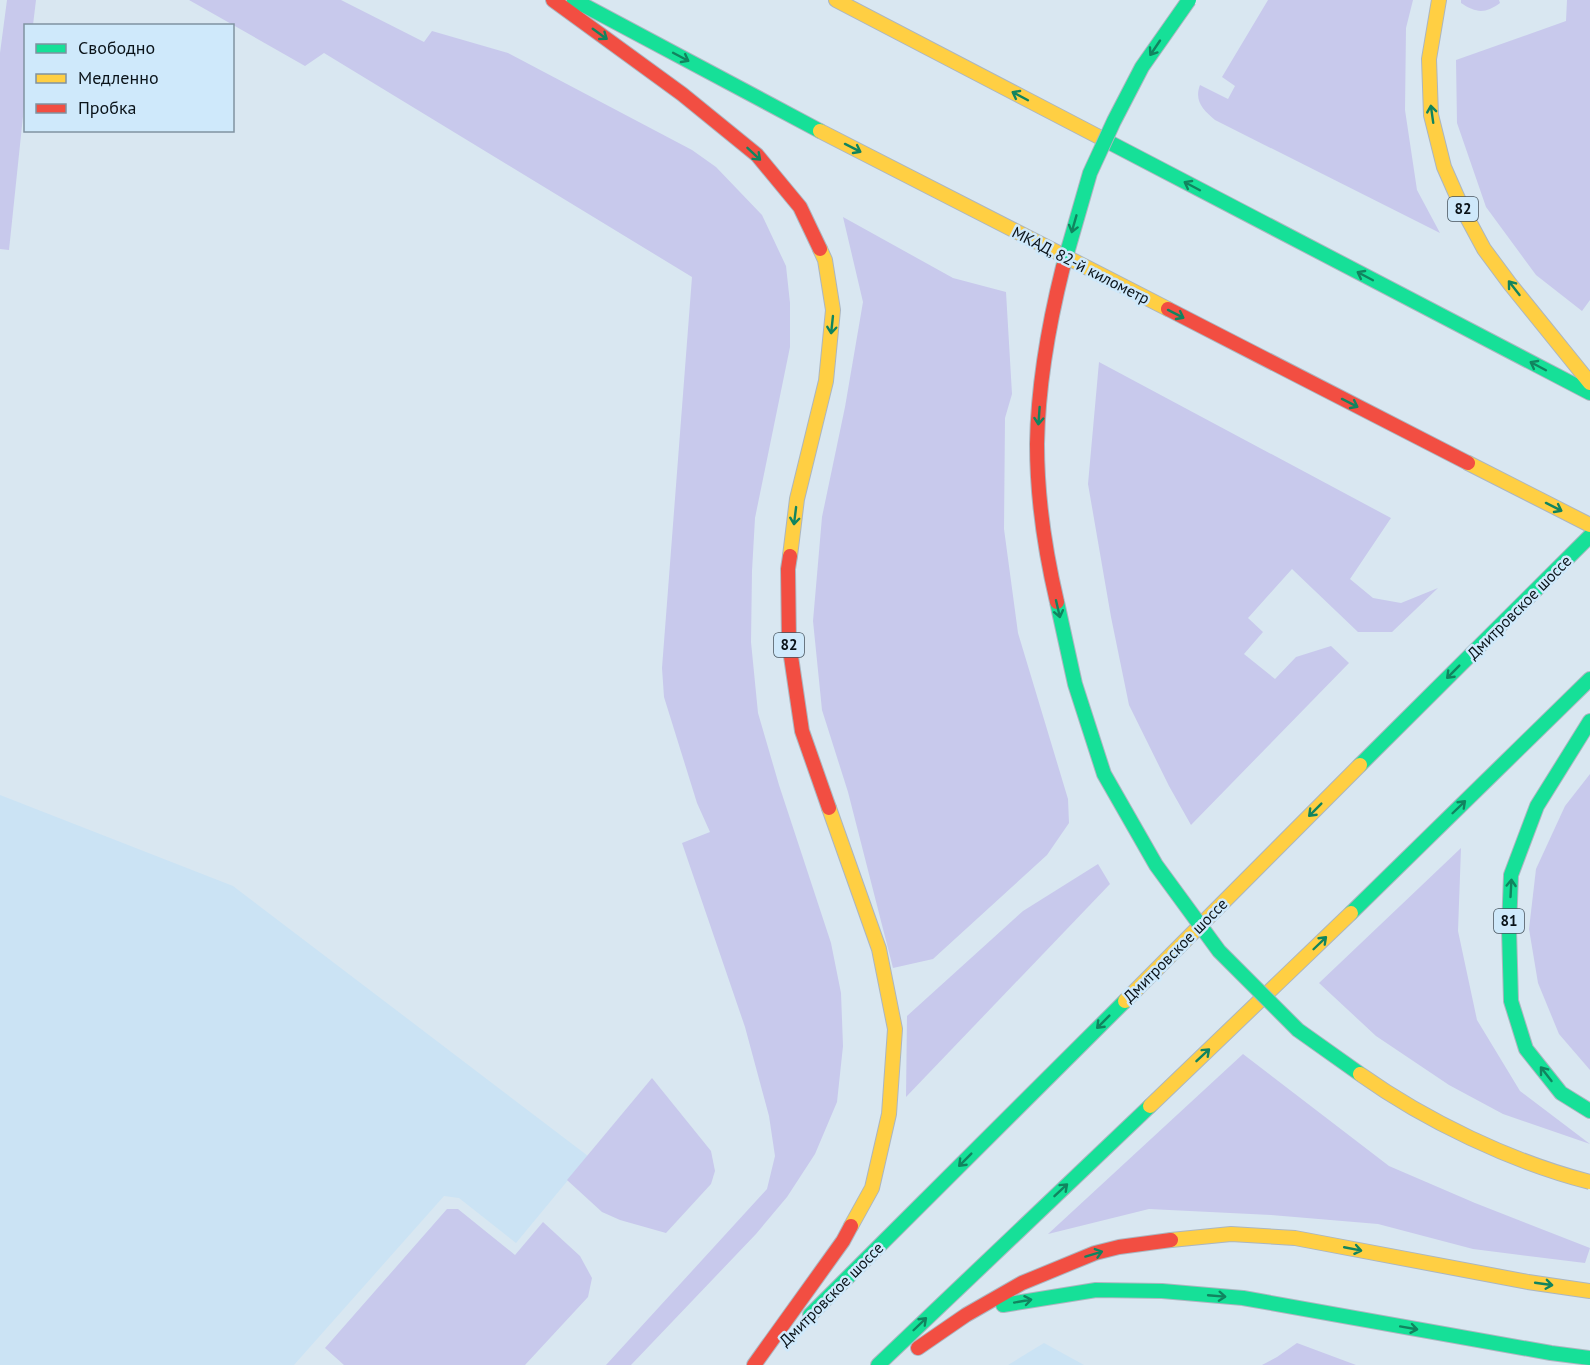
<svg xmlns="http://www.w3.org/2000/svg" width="1590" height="1365" font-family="'PT Sans',sans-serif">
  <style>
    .built { fill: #cbe3f4 }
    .green { fill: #c8c9ec }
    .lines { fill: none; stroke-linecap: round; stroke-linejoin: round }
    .fast-casing { stroke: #acb6c0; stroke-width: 16 }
    .slow-casing { stroke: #acb6c0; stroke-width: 16 }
    .jam-casing { stroke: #acb6c0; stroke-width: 16 }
    .fast { stroke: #16e098; stroke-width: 14 }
    .slow { stroke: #ffcf43; stroke-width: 14 }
    .jam { stroke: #f24e42; stroke-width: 14 }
    .fast-bridge-casing { stroke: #acb6c0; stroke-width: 16; stroke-linecap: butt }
    .slow-bridge-casing { stroke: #acb6c0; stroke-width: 16; stroke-linecap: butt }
    .jam-bridge-casing { stroke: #acb6c0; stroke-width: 16; stroke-linecap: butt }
    .fast-bridge { stroke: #16e098; stroke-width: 14 }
    .slow-bridge { stroke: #ffcf43; stroke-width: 14 }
    .jam-bridge { stroke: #f24e42; stroke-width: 14 }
    .oneway { stroke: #11845f }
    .labels { text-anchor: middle; stroke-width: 5; stroke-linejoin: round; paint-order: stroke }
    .shield { fill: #cfe9fb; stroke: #45535d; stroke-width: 1.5 }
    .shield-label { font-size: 15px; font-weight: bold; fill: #0a1319 }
    .street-label { font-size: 16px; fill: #0a1319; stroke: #cfe9fb }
  </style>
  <rect width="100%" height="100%" fill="#d9e7f1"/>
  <g class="built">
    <path d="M 0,795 L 233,886 L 588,1156 L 516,1243 L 459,1198 L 444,1196 L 294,1365 L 0,1365 Z"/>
    <path d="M 1044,1343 L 1084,1365 L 1008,1365 Z"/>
  </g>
  <g class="green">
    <path d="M 7,0 L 36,0 L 33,25 L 26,26 L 25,97 L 9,250 L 0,249 L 0,53 Z"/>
    <path d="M 189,0 L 341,0 L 424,42 L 432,31 L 508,53 L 692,150 L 716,167 L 762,215 L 786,266 L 790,303 L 790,347 L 755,518 L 752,571 L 751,642 L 758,713 L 779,785 L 831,943 L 841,993 L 843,1046 L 837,1102 L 815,1154 L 787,1197 L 756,1234 L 631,1365 L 606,1365 L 767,1189 L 775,1156 L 769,1116 L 745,1027 L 682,843 L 710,832 L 697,803 L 664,697 L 662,668 L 692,277 L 324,53 L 305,66 Z"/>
    <path d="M 1268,0 L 1413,0 L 1406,28 L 1405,110 L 1417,190 L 1440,233 L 1215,120 C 1203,110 1194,101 1200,85 L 1228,99 L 1235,86 L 1222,77 Z"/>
    <path d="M 1461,0 L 1499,0 L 1500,3 C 1485,14 1476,13 1461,3 Z"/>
    <path d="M 1567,0 L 1590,0 L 1590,300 L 1582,311 L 1536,275 L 1486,207 L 1457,123 L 1456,60 L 1566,21 Z"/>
    <path d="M 843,217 L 953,278 L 1006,292 L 1012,394 L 1005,418 L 1004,529 L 1018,633 L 1068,799 L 1069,823 L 1047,855 L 933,959 L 893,968 L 848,792 L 822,710 L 813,621 L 822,517 L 845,407 L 863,302 Z"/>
    <path d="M 1099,362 L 1391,518 L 1350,579 L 1373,598 L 1401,603 L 1438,588 L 1392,632 L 1358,632 L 1292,569 L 1248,618 L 1263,632 L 1244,654 L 1275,679 L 1296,657 L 1331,646 L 1349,663 L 1191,825 L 1169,786 L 1129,705 L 1111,617 L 1088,484 Z"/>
    <path d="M 1590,774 L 1590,1070 L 1559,1034 L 1538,983 L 1529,929 L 1536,869 L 1565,806 Z"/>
    <path d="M 1461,848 L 1458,931 L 1477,1020 L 1520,1091 L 1590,1144 L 1503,1114 L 1449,1085 L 1376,1036 L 1319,983 Z"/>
    <path d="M 1098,864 L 1110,884 L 906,1097 L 907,1016 L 1023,911 Z"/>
    <path d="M 1243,1054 L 1389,1166 L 1475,1203 L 1590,1248 L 1585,1263 L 1473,1249 L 1378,1224 L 1271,1215 L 1149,1209 L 1048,1234 Z"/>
    <path d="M 652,1078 L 711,1151 L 715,1171 L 711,1184 L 666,1233 L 620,1220 L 602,1212 L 567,1180 Z"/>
    <path d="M 447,1209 L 458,1209 L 515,1255 L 543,1222 L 580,1256 L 592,1278 L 588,1297 L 525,1365 L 344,1365 L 325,1348 Z"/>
    <path d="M 1297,1343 L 1356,1365 L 1262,1365 L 1277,1357 Z"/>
  </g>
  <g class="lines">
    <defs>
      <g id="fast">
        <path d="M 574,0 L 820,131"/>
        <path d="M 1101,138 L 1590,393"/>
        <path d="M 1590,721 L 1537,806 L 1511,875 L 1509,929 L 1511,1001 L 1526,1049 L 1561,1093 L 1590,1111"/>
        <path d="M 1360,765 L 1590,536"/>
        <path d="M 1351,913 L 1590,679"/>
        <path d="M 1003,1305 L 1096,1290 L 1162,1291 L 1243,1298 L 1551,1353 L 1590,1358"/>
        <path d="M 810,1315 L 1125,1001"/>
        <path d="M 878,1365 L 1150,1106"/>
      </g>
      <g id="slow">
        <path d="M 836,0 L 1101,138"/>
        <path d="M 1439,0 L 1429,59 L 1431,115 L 1444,167 L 1463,210 L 1484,249 L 1510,284 L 1590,383"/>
        <path d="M 820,131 L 1168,309"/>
        <path d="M 1468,463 L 1590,525"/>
        <path d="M 790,556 L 797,499 L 826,381 L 833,310 L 825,260 L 820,249"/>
        <path d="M 829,808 L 879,949 L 895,1029 L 889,1114 L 872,1188 L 851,1226"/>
        <path d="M 1125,1001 L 1360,765"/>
        <path d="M 1150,1106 L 1351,913"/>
        <path d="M 1171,1240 L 1231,1234 L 1295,1238 L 1528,1282 L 1590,1291"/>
      </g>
      <g id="jam">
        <path d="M 553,0 L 682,94 L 757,155 L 800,207 L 820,249"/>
        <path d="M 1168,309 L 1468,463"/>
        <path d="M 790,556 L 788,569 L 789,643 L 802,731 L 829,808"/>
        <path d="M 918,1348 L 966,1315 L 1022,1283 L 1095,1253 L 1119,1247 L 1171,1240"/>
        <path d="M 754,1365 L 843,1241 L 851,1226"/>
      </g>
    </defs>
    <use href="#fast" class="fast-casing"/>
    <use href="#slow" class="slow-casing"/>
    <use href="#jam" class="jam-casing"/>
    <use href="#fast" class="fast"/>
    <use href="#slow" class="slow"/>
    <use href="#jam" class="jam"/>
    <defs>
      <g id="fast-bridge">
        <path d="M 1063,267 L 1090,173 L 1114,121 L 1142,67 L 1189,0"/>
        <path d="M 1057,602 L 1075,684 L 1104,774 L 1156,865 L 1219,951 L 1298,1030 L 1360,1074"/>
      </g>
      <path id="slow-bridge" d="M 1360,1074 C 1426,1121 1512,1162 1590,1182"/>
      <path id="jam-bridge" d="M 1057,602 C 1045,551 1037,497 1037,444 C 1038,386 1049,323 1063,267"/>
    </defs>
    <use href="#fast-bridge" class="fast-bridge-casing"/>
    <use href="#slow-bridge" class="slow-bridge-casing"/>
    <use href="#jam-bridge" class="jam-bridge-casing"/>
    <use href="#fast-bridge" class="fast-bridge"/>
    <use href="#slow-bridge" class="slow-bridge"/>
    <use href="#jam-bridge" class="jam-bridge"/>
  </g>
  <defs><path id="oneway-shaft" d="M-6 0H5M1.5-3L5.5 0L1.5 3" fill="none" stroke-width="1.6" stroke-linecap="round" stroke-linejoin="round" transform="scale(1.5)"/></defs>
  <g class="oneway">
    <use href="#oneway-shaft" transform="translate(600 34) rotate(36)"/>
    <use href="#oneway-shaft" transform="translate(1155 48) rotate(124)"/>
    <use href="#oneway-shaft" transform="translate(681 57) rotate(28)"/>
    <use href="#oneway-shaft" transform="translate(1020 96) rotate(-152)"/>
    <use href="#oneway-shaft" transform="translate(1432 114) rotate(-98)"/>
    <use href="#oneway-shaft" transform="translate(853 148) rotate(27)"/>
    <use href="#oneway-shaft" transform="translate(754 154) rotate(43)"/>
    <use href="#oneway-shaft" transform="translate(1192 186) rotate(-152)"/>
    <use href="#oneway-shaft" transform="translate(1074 224) rotate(106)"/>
    <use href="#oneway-shaft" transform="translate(1365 276) rotate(-152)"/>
    <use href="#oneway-shaft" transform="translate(1514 288) rotate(-128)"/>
    <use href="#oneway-shaft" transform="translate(1176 314) rotate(27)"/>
    <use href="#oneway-shaft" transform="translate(832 325) rotate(96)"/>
    <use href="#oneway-shaft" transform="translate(1538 366) rotate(-152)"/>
    <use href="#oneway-shaft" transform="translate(1350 403) rotate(27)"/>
    <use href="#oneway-shaft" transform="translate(1039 416) rotate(94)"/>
    <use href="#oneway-shaft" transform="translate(1554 507) rotate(27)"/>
    <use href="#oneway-shaft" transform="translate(795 516) rotate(97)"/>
    <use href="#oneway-shaft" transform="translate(1058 609) rotate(77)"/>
    <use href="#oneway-shaft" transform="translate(1453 672) rotate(135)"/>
    <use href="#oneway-shaft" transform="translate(1459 807) rotate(-44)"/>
    <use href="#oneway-shaft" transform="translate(1315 810) rotate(135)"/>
    <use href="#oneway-shaft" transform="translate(1511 888) rotate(-87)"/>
    <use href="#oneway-shaft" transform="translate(1320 943) rotate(-44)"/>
    <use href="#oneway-shaft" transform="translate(1103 1022) rotate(135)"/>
    <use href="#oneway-shaft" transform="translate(1203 1055) rotate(-43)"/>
    <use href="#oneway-shaft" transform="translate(1546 1074) rotate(-128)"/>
    <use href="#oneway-shaft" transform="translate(965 1160) rotate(135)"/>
    <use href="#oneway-shaft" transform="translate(1061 1190) rotate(-43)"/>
    <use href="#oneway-shaft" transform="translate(1353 1249) rotate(11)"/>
    <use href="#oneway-shaft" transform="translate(1094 1254) rotate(-17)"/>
    <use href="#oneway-shaft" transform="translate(1544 1284) rotate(8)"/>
    <use href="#oneway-shaft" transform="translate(1217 1296) rotate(5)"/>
    <use href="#oneway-shaft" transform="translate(1023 1301) rotate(-10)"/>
    <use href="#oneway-shaft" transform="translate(920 1324) rotate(-44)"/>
    <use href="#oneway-shaft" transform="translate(1409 1328) rotate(10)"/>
  </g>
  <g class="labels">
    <g class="shield">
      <rect x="1448" y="197" width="30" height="24" rx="4.5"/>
      <rect x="774" y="633" width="30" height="24" rx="4.5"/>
      <rect x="1494" y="909" width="30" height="24" rx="4.5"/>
    </g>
    <g class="shield-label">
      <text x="1463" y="214">82</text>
      <text x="789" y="650">82</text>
      <text x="1509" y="926">81</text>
    </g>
    <g class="street-label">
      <text transform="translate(1081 265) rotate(27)" y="6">МКАД, 82-й километр</text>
      <text transform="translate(1519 607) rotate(-45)" y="6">Дмитровское шоссе</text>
      <text transform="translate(1175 950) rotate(-45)" y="6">Дмитровское шоссе</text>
      <text transform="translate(831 1294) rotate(-45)" y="6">Дмитровское шоссе</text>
    </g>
  </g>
  <rect x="24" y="24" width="210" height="108" fill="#cfe9fb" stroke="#8093a1" stroke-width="1.5"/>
  <rect x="36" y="44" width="30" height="9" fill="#16e098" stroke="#8093a1" stroke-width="1.5"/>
  <text x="78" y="54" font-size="18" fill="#0a1319">Свободно</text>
  <rect x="36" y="74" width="30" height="9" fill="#ffcf43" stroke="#8093a1" stroke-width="1.5"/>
  <text x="78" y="84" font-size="18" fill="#0a1319">Медленно</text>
  <rect x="36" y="104" width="30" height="9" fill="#f24e42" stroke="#8093a1" stroke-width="1.5"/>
  <text x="78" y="114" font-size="18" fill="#0a1319">Пробка</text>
</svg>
